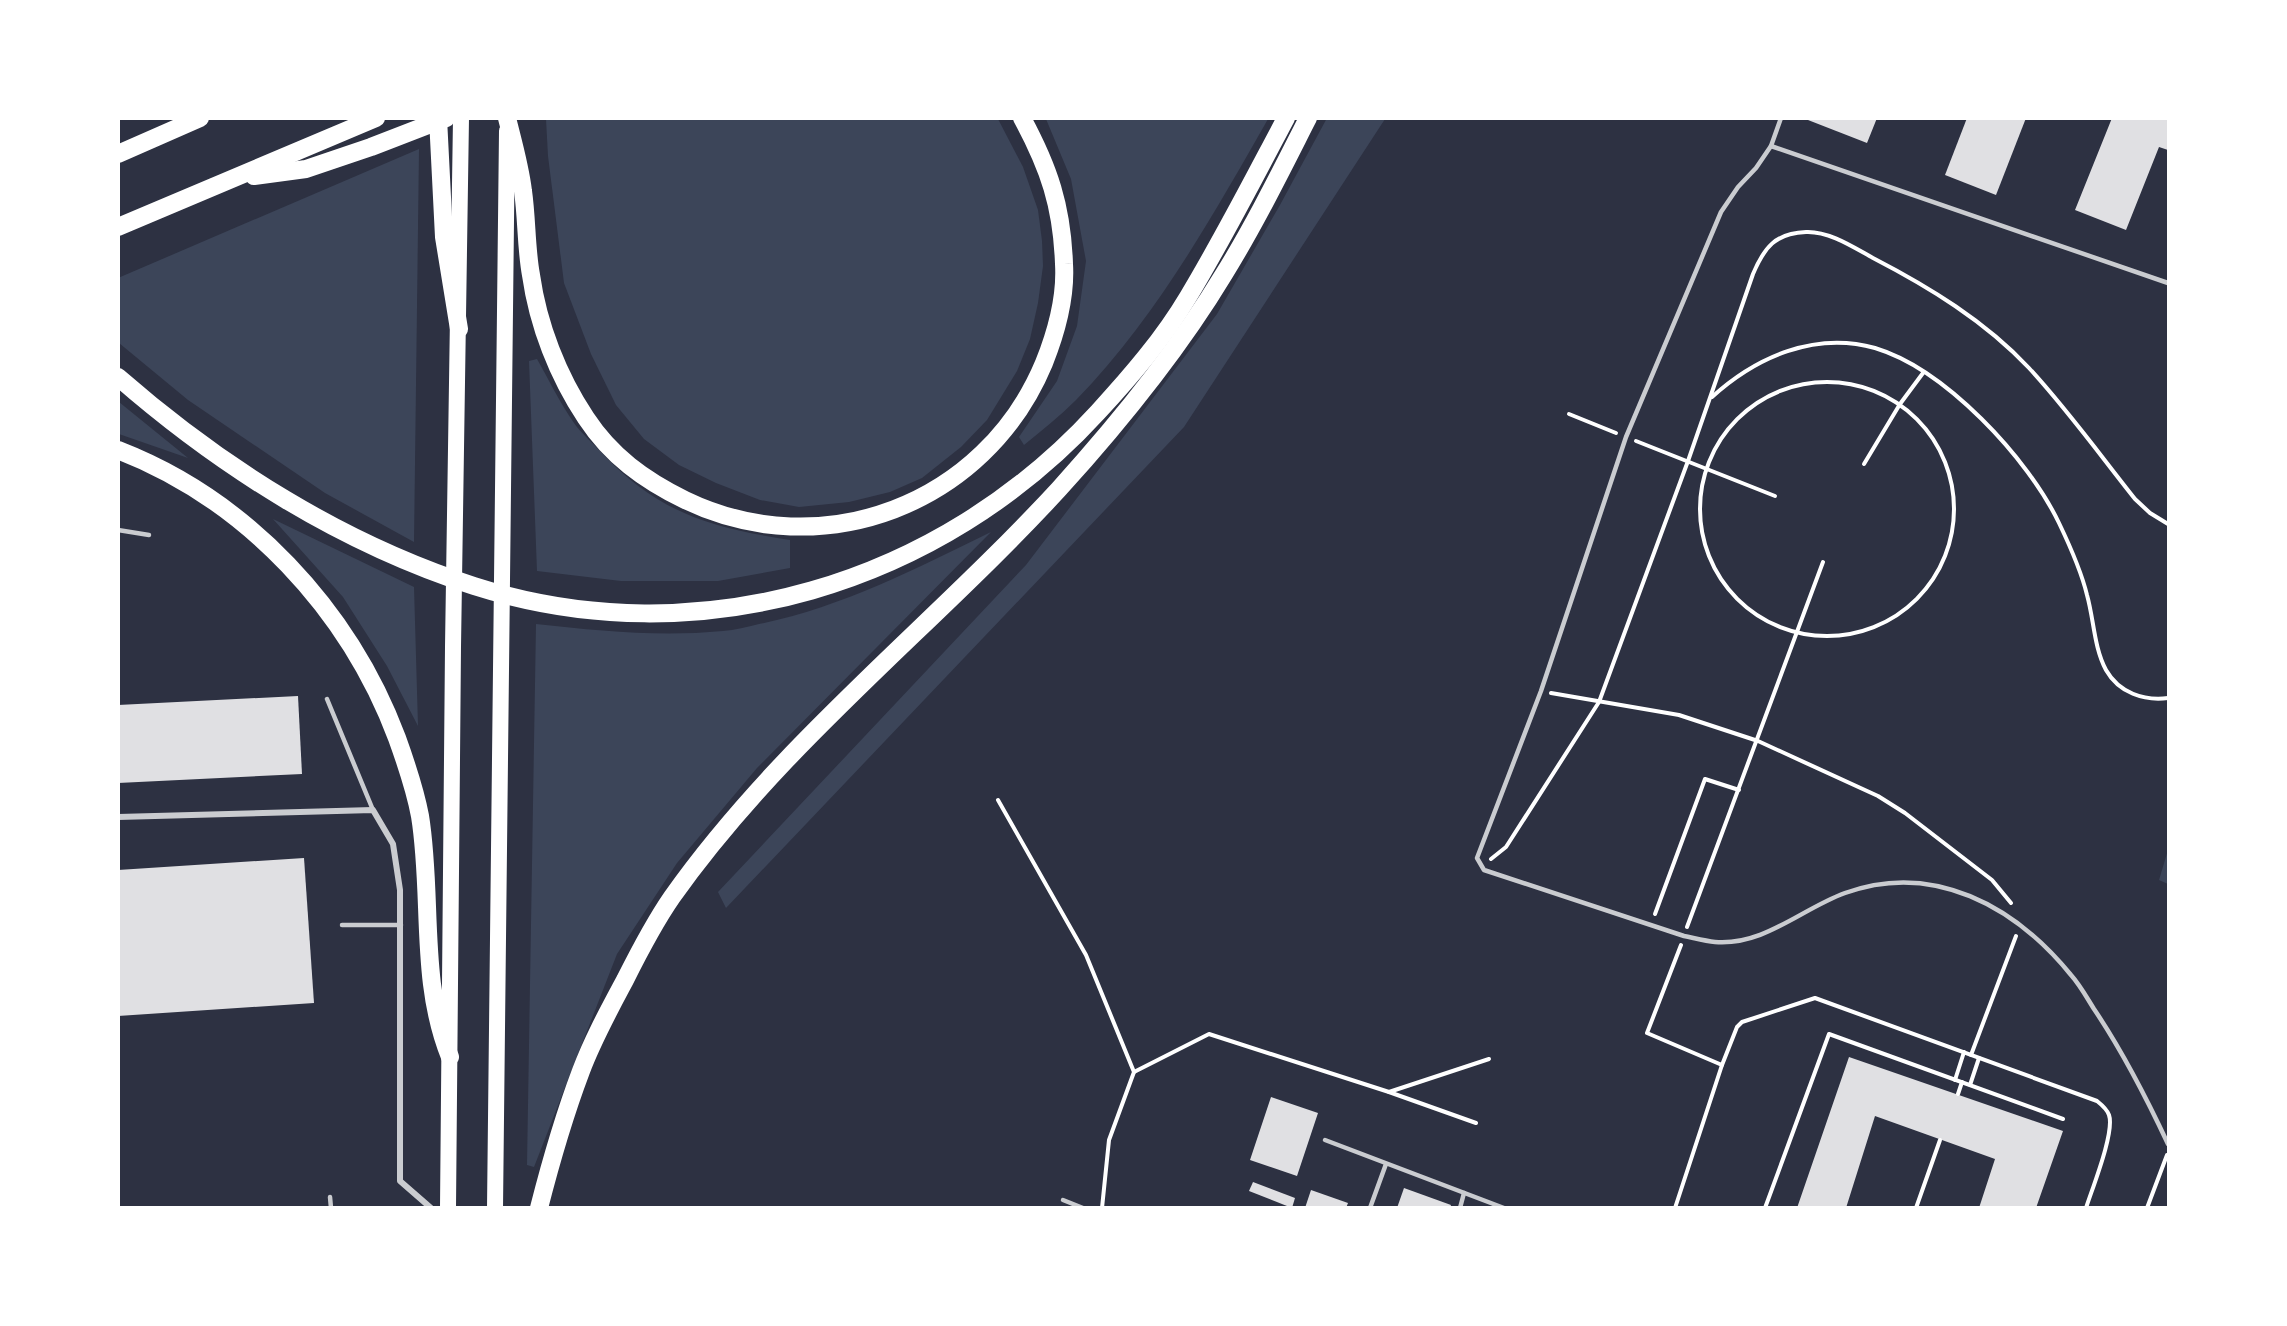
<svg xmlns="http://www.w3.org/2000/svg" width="2287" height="1326" font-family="Lato,sans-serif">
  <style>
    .green { fill: #3c4559 }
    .building { fill: #e0e0e3 }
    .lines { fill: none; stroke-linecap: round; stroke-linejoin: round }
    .path { stroke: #fff; stroke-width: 4 }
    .service { stroke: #caccd0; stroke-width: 4.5 }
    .minor { stroke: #caccd0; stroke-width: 6 }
    .trunk { stroke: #fff; stroke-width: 16 }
    .motorway { stroke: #fff; stroke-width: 18 }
  </style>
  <rect width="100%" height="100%" fill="#2d3142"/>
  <g class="green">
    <path d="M 1327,118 L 1385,119 L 1184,427 L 726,908 L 718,892 L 1026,565 L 1217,314 L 1280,205 Z"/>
    <path d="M 546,119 L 998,119 L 1023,167 L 1038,210 L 1042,241 L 1043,266 L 1038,303 L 1030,339 L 1017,371 L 987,420 L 961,447 L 922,478 L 890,492 L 849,502 L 799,507 L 760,500 L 716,483 L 679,465 L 644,439 L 616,405 L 591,354 L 564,283 L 548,156 Z"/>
    <path d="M 1046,119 L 1268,119 C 1212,217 1156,318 1076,400 C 1060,416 1042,430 1024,445 L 1019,437 L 1057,381 L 1077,326 L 1086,261 L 1071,179 Z"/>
    <path d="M 419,149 L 414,542 L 325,493 L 188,400 L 119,343 L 118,278 Z"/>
    <path d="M 537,359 C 549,380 560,403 574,423 C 581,433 591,441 599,450 C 658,513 708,527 790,540 L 790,568 L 718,581 L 621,581 L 537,571 L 529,361 Z"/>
    <path d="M 119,402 L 188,458 L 119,434 Z"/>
    <path d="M 273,519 L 414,587 L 418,726 L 387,666 L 343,597 Z"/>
    <path d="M 991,532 L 757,768 L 677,863 L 617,954 L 534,1167 L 527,1165 L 536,624 C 599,631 660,637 723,631 C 735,630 747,627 759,624 C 840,608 917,568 991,532 Z"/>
    <path d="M 2168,850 L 2168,884 L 2159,880 Z"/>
  </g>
  <g class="building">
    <path d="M 1809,118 L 1877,118 L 1867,143 L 1808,120 Z"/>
    <path d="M 1967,118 L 2026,118 L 1996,195 L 1945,175 Z"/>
    <path d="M 2112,118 L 2168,118 L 2168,150 L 2159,147 L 2126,230 L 2075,210 Z"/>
    <path d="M 298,696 L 302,774 L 118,783 L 118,705 Z"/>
    <path d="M 304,858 L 314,1003 L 118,1016 L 118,870 Z"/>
    <path d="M 1849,1057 L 2063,1131 L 2036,1208 L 1979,1208 L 1995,1159 L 1875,1116 L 1846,1208 L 1797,1208 Z"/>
    <path d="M 1271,1097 L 1318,1113 L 1297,1176 L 1250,1160 Z"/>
    <path d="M 1253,1182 L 1295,1198 L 1292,1208 L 1249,1191 Z"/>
    <path d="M 1404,1188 L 1451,1205 L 1450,1208 L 1397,1208 Z"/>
    <path d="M 1311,1190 L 1348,1203 L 1346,1208 L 1305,1208 Z"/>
  </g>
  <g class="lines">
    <g class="path">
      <circle cx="1827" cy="509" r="127"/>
      <path d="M 1712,397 C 1756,357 1815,331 1875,348 C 1945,369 2028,458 2059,523 C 2070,546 2081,570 2087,595 C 2094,620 2094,648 2106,670 C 2119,693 2144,701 2168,698"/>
      <path d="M 1569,414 L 1616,433"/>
      <path d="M 1636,441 L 1775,496"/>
      <path d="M 1864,464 L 1900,404 L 1923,373"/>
      <path d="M 1551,693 L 1679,715 L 1758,741 L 1878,796 L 1905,813 L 1992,880 L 2011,903"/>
      <path d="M 998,800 L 1086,955 L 1134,1072 L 1109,1140 L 1102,1208"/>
      <path d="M 1491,859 L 1506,847 L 1599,702 L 1688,461 L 1753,274 C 1764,248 1775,233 1806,232 C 1829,231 1853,247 1873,258 C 1929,287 1985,321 2029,368 C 2067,409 2100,455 2135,499 L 2150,513 L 2168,524"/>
      <path d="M 1655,914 L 1705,779 L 1739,790"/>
      <path d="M 1687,927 L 1823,562"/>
      <path d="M 1681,945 L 1647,1033 L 1722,1065"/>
      <path d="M 1971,1055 L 2016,936"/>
      <path d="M 1134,1072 L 1209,1034 L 1389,1092 L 1476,1123"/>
      <path d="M 1955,1080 L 1964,1052"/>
      <path d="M 1970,1085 L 1979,1058"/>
      <path d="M 1389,1092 L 1489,1059"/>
      <path d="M 1958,1094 L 1962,1082"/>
      <path d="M 1675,1208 L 1722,1065 L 1737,1027 L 1742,1022 L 1815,998 L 2097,1101 C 2102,1105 2107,1109 2109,1115 C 2115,1132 2092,1189 2086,1208"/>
      <path d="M 1765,1208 L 1829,1034 L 2063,1119"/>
      <path d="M 1916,1208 L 1940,1140"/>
      <path d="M 2147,1208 L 2167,1155"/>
    </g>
    <g class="service">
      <path d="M 1781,118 L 1771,146 L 1756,168 L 1738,187 L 1721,212 L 1626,437 L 1541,691 L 1477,858 L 1484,870 L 1684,936 C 1694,938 1705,941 1715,942 C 1764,946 1801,909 1845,893 C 1933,861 2015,906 2071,975 C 2080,985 2087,998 2094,1009 C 2123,1052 2146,1097 2168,1144"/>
      <path d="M 1771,146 L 2168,283"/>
      <path d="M 118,530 L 149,535"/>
      <path d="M 327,699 L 373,810"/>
      <path d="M 342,925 L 401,925"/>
      <path d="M 1325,1140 L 1504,1208"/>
      <path d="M 330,1197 L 331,1208"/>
      <path d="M 1063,1200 L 1083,1208"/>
      <path d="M 1370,1208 L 1386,1164"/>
      <path d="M 1460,1208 L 1464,1193"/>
    </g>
    <path class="minor" d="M 118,817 L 373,810 L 393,844 L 400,890 L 400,1181 L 431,1208"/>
    <g class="trunk">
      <path d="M 448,1208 L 453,647 L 461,118"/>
      <path d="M 495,1208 L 507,131"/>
    </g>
    <g class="motorway">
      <path d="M 438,118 L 444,237 L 459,329"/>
      <path d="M 507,118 C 513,142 520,166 523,191 C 527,219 526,248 531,275 C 538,325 558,376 586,418 C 611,456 644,480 685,500 C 822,566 985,505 1044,363 C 1056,333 1066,297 1064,264 C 1062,206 1049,168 1022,118"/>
      <path d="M 118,154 L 200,118"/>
      <path d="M 254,176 L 306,169 L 371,147 L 446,118"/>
      <path d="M 118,227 L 376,118"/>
      <path d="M 118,377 C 221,467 343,544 474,586 C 699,658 941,584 1098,412 C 1131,376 1163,339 1188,297 C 1223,239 1254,178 1286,118"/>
      <path d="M 118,450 C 247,500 349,610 397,738 C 406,763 415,789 420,816 C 433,896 419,981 450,1057"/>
      <path d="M 539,1208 C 551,1161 564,1116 581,1071 C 593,1039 609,1010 625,980 C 639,952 654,923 672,897 C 781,743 932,627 1059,489 C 1117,425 1180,347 1224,274 C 1255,224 1281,171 1308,118"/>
    </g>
  </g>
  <rect width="2287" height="1326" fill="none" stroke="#ffffff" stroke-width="240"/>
</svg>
